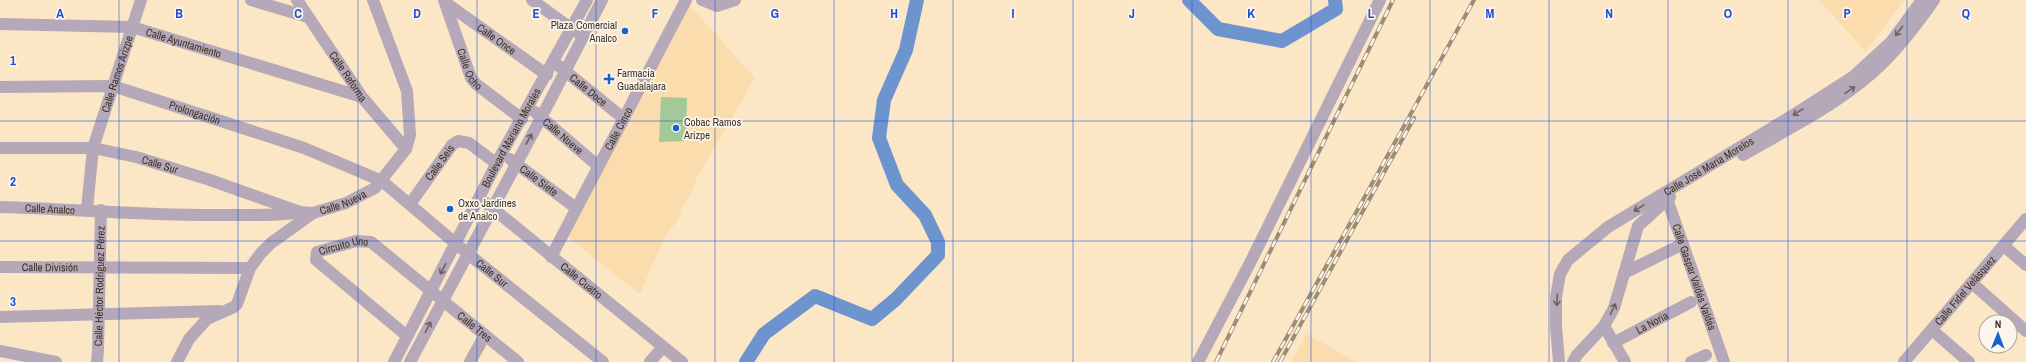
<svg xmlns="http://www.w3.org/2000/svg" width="2026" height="362" font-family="'Archivo Narrow',sans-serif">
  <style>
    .built { fill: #fbdcac }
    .green { fill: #a3c998 }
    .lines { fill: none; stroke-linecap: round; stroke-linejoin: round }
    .river { stroke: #6d94ce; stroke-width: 14 }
    .minor { stroke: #b5a8b8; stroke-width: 12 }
    .rail-casing { stroke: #9d8d74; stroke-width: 4 }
    .rail { stroke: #fbf5ed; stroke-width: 2.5; stroke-dasharray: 8; stroke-linecap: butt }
    .oneway { stroke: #6c615d }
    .grid { fill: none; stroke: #1d4ed8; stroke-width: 1; stroke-opacity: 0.55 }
    .poi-dot { fill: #1562cc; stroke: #fbf5ed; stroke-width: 1.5 }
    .labels { text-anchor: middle; stroke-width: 3.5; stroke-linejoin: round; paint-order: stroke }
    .poi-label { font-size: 11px; fill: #3c3221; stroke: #fbf5ed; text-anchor: start }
    .street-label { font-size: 11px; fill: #3c3221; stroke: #fbf5ed }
    .grid-label { font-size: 13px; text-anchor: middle; font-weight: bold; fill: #1d4ed8; stroke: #fbf5ed; stroke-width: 3.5; stroke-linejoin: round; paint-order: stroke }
  </style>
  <rect width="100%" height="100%" fill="#fbe6c5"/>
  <g class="built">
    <path d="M 1819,0 L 1904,0 L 1866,52 Z"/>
    <path d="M 690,6 L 755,78 L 697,177 L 690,196 L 682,206 L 679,218 L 664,238 L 640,294 L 568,237 Z"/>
    <path d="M 1307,334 L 1356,362 L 1291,362 Z"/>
  </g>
  <path class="green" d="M 661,97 L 687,98 L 686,141 L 659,142 Z"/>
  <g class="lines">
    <g class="river">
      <path d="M 1189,0 L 1218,29 L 1282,41 L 1336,9 L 1335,0"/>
      <path d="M 746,362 L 764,334 L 815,296 L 872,319 L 896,299 L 938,255 L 938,242 L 925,215 L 897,185 L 879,138 L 884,100 L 906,50 L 917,0"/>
    </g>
    <g class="minor">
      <path d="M 251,0 L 308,17"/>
      <path id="s1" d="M 297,0 L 362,97 L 406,149"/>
      <path id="s2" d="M 444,0 L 471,78 L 476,84 L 522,119"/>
      <path d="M 532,0 L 576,32"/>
      <path d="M 702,0 L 717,6 L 735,0"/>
      <path id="s3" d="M 446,3 L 547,75"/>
      <path id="s4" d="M 0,24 L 132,27 L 362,97"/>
      <path id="s5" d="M 559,66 L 623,118"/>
      <path id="s6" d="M 0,87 L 113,86 L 304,148 L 382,181 L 467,253 L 603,362"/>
      <path id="s7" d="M 535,112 L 598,166"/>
      <path id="s8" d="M 0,148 L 93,148 L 136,157 L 210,180 L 300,212 L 313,213"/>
      <path d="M 1743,155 C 1786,130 1833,107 1871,74 C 1896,52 1915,27 1934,0"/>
      <path id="s9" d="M 510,159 L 576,208"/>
      <path id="s10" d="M 1665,193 L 1724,362"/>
      <path id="s11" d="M 486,203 L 682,362"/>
      <path id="s12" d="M 410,204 L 452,145 L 458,141 L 469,143 L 497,164"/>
      <path id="s13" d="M 0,207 C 74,209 149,216 223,215 C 248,215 272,216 296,213"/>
      <path id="s14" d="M 87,209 L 93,148 L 141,0"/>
      <path d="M 2004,246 L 2026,265"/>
      <path id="s15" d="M 551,257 L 686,0"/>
      <path id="s16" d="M 0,267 L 250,268"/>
      <path d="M 1624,273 L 1683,244"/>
      <path d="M 1972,283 L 2026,331"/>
      <path d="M 0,317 L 219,311"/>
      <path d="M 1604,326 L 1625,362"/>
      <path d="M 1932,330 L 1969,362"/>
      <path id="s17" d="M 407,336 L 316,260 L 317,252 L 356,241 L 371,242 L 518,362"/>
      <path id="s18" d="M 1613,343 L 1691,302"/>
      <path d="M 0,351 L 56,362"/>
      <path id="s19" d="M 97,362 L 98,351 L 101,210"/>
      <path id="s20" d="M 177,362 L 189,339 L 207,319 L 234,307 L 237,304 L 250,268 L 261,253 L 271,243 L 313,213 L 346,203 L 375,188 L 406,149 L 410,135 L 407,91 L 373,0"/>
      <path id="s21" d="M 394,362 L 502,153 L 587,0"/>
      <path d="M 410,362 L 541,118 L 602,0"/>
      <path d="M 470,362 L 485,335"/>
      <path d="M 650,362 L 663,347"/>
      <path d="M 1198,362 L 1250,263 L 1380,0"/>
      <path id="s22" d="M 1559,362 L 1556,326 L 1556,297 L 1560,274 L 1568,260 L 1608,227 L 1790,117 L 1854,76 L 1891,42 L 1922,0"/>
      <path d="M 1573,362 L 1577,355 L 1604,326 L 1614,308 L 1638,226 L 1670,197"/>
      <path d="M 1691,362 L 1706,355"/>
      <path id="s23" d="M 1904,362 L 2026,219"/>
    </g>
    <defs>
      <g id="rail">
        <path d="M 1216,362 L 1393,0"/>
        <path d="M 1273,362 L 1474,0"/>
        <path d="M 1280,362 L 1414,118"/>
      </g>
    </defs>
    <use href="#rail" class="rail-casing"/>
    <use href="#rail" class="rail"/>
  </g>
  <defs><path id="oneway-shaft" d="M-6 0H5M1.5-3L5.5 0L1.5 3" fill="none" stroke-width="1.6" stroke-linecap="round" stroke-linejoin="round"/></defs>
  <g class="oneway">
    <use href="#oneway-shaft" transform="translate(1899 31) rotate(127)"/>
    <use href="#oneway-shaft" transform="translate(1850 90) rotate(-34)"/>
    <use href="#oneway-shaft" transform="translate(1798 112) rotate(148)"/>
    <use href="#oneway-shaft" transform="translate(529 139) rotate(-61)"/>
    <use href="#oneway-shaft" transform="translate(1639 208) rotate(149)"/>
    <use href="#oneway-shaft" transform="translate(443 269) rotate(118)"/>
    <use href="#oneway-shaft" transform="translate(1557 300) rotate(93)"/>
    <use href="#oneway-shaft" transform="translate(1613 309) rotate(-65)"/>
    <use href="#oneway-shaft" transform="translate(428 327) rotate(-63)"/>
  </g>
  <path class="grid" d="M 119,0 L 119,362M 238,0 L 238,362M 358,0 L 358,362M 477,0 L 477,362M 596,0 L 596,362M 715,0 L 715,362M 834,0 L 834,362M 953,0 L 953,362M 1073,0 L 1073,362M 1192,0 L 1192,362M 1311,0 L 1311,362M 1430,0 L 1430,362M 1549,0 L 1549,362M 1668,0 L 1668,362M 1788,0 L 1788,362M 1907,0 L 1907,362M 0,121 L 2026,121M 0,241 L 2026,241"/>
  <g class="poi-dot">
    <circle cx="625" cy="31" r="4"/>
    <path d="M607 73h4v4h4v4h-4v4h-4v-4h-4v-4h4z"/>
    <circle cx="676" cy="128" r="4"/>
    <circle cx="450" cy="209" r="4"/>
  </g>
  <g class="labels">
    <g class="poi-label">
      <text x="617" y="29" text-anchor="end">Plaza Comercial<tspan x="617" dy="13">Analco</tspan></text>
      <text x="617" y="77">Farmacia<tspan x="617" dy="13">Guadalajara</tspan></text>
      <text x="684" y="126">Cobac Ramos<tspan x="684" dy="13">Arizpe</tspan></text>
      <text x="458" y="207">Oxxo Jardines<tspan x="458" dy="13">de Analco</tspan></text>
    </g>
    <g class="street-label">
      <text dy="4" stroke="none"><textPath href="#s3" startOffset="62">Calle Once</textPath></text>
      <text dy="4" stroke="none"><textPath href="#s4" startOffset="186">Calle Ayuntamiento</textPath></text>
      <text dy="4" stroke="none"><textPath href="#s2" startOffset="74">Calle Ocho</textPath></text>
      <text dy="4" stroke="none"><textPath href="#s14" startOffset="139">Calle Ramos Arizpe</textPath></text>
      <text dy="4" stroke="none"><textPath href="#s1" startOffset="92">Calle Reforma</textPath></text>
      <text dy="4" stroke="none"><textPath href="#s5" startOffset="38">Calle Doce</textPath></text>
      <text dy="4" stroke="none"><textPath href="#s6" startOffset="199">Prolongación</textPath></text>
      <text dy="4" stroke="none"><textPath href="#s15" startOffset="145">Calle Cinco</textPath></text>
      <text dy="4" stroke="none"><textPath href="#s7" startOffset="37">Calle Nueve</textPath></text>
      <text dy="4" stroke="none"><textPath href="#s21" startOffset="253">Boulevard Mariano Morales</textPath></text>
      <text dy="4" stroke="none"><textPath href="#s12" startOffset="51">Calle Seis</textPath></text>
      <text dy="4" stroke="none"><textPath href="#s8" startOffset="162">Calle Sur</textPath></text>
      <text dy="4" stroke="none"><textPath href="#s22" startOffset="274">Calle José María Morelos</textPath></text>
      <text dy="4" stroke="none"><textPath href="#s9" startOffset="36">Calle Siete</textPath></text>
      <text dy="4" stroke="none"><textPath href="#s20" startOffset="241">Calle Nueva</textPath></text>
      <text dy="4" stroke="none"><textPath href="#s13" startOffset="50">Calle Analco</textPath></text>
      <text dy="4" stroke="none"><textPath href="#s17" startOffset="154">Circuito Uno</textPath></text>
      <text dy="4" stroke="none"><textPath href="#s16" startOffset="50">Calle División</textPath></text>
      <text dy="4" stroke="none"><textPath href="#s6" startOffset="542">Calle Sur</textPath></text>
      <text dy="4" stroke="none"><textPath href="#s10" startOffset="89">Calle Gaspar Valdés Valdés</textPath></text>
      <text dy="4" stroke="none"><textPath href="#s11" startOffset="123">Calle Cuatro</textPath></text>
      <text dy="4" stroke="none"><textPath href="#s19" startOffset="76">Calle Héctor Rodríguez Pérez</textPath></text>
      <text dy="4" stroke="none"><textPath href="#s23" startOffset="94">Calle Fidel Velásquez</textPath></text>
      <text dy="4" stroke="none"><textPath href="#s18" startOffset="44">La Noria</textPath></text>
      <text dy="4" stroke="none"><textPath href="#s17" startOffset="316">Calle Tres</textPath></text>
    </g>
  </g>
  <g class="grid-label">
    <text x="60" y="18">A</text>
    <text x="179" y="18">B</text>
    <text x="298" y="18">C</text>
    <text x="417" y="18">D</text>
    <text x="536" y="18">E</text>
    <text x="655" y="18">F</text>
    <text x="775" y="18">G</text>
    <text x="894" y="18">H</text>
    <text x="1013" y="18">I</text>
    <text x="1132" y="18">J</text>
    <text x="1251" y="18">K</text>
    <text x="1371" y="18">L</text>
    <text x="1490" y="18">M</text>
    <text x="1609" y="18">N</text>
    <text x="1728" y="18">O</text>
    <text x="1847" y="18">P</text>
    <text x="1966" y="18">Q</text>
    <text x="13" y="65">1</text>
    <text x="13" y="186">2</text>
    <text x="13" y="306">3</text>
  </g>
  <g transform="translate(1998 334) rotate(1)"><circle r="19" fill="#fbf5ed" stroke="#afa79b"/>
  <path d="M0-3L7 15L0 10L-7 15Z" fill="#1562cc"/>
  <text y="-6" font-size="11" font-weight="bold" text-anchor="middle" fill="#3c3221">N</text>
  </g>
</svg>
